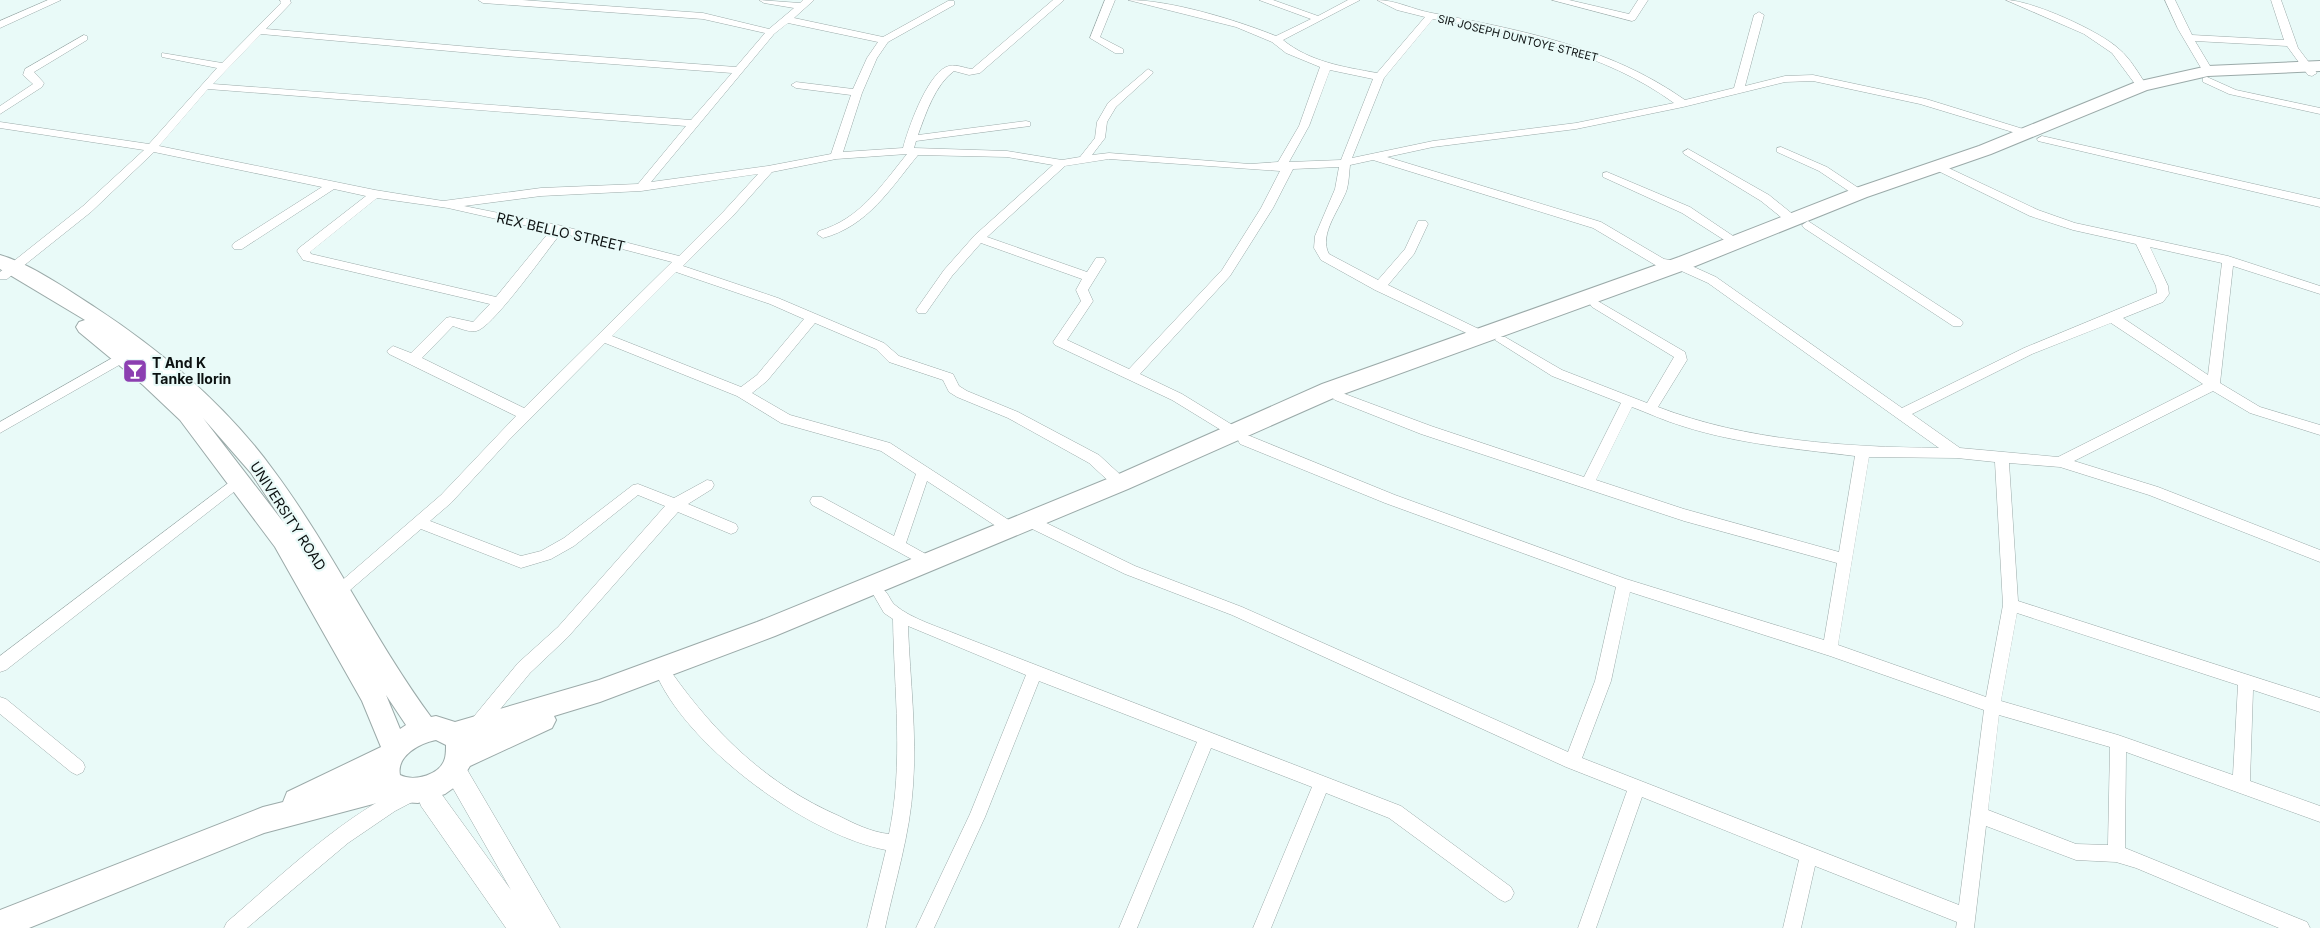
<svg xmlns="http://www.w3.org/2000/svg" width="2320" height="928" font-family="Inter,sans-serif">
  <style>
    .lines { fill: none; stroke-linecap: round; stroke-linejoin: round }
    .street-casing { stroke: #9baaa9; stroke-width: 1 }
    .secondary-casing { stroke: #9baaa9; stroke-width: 1 }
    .primary-casing { stroke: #9baaa9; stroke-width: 2 }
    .street { fill: #fff; fill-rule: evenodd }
    .secondary { fill: #fff; fill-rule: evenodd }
    .primary { fill: #fff; fill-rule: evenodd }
    .labels { text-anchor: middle; stroke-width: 4.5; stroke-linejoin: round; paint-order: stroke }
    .far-street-label { font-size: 11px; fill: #0c1111; stroke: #e9faf8 }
    .street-label { font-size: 14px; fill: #0c1111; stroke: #e9faf8 }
    .poi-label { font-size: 14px; font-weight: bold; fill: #0c1111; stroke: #e9faf8; text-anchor: start }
  </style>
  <rect width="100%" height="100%" fill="#e9faf8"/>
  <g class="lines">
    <defs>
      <g id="street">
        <path d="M 48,0 L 61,0 L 0,28 L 0,21 Z"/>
        <path d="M 280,0 L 290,0 L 291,3 L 266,29 L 505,50 L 736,67 L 765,33 L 703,19 L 483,3 L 478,0 L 522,0 L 703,13 L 769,29 L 794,8 L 764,3 L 759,0 L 800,3 L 803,0 L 814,0 L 794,18 L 883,37 L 948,1 L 954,1 L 954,5 L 888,42 L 877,58 L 862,93 L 843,152 L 903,148 C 908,129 926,77 946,67 C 955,63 963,68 972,69 L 1053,0 L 1064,0 L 980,73 L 969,75 L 954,71 C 935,85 926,113 918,135 L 1026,121 L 1030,122 L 1030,126 L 916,141 L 914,148 L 1007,151 L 1062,160 L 1080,157 L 1095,138 L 1097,122 L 1108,103 L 1148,69 L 1153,72 L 1152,74 L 1116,107 L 1107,122 L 1105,138 L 1092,155 L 1109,153 L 1250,164 L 1278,162 L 1299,126 L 1320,67 L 1286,53 L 1272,42 L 1236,27 L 1128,0 C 1171,0 1236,20 1276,36 L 1311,19 L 1259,0 L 1273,0 L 1318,16 L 1348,0 L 1360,0 L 1283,40 C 1310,62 1344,67 1377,73 L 1425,17 L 1397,10 L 1377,0 C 1396,0 1414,10 1432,13 C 1521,30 1610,47 1685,100 L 1734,88 L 1754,15 L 1759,12 L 1764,15 L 1745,86 L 1785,76 L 1813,75 L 1926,99 L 2033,132 L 2033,136 L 2029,137 L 1920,104 L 1813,81 L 1785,82 L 1683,107 L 1576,129 L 1433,147 L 1387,157 L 1601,222 L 1664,259 L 1683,262 L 1716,277 L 1902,408 L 2024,348 L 2157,293 L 2156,286 L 2136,244 L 2073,230 L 2030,216 L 1932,168 L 1932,164 L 1940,164 L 2038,210 L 2075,223 L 2228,256 L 2320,286 L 2320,294 L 2233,266 L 2220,383 L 2260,407 L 2320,425 L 2320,435 L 2250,413 L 2213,391 L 2074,461 L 2158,487 L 2320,550 L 2320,562 L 2149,495 L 2060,467 L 2009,463 L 2018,601 L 2320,698 L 2320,712 L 2253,690 L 2250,781 L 2320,806 L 2320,822 L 2126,752 L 2125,848 L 2307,922 L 2310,928 L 2279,928 L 2136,868 L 2116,862 L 2076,860 L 1986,826 L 1974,928 L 1956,928 L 1957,922 L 1815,866 L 1801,928 L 1783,928 L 1799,860 L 1642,797 L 1596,928 L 1578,928 L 1627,791 L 1566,767 L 1232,615 L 1125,574 L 1024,525 L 1022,521 L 1024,517 L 1034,517 L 1135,566 L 1242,607 L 1568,752 L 1595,681 L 1616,587 L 1385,503 L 1240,444 L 1238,440 L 1240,436 L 1250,436 L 1395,495 L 1626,579 L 1824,640 L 1837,563 L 1684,521 L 1421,434 L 1335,400 L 1323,390 L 1330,385 L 1345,394 L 1431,426 L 1584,477 L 1621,403 L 1552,376 L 1495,340 L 1497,337 L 1505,337 L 1562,370 L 1647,403 L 1674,357 L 1592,307 L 1590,304 L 1592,301 L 1596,300 L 1685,352 L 1687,360 L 1658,407 C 1747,441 1845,447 1939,448 L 1708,283 L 1677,269 L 1657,266 L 1593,228 L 1373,160 L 1350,165 C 1349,173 1349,181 1347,189 C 1341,208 1318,234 1329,254 L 1378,280 L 1405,249 L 1418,221 L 1426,221 L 1428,224 L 1414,254 L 1388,285 L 1485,332 L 1487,335 L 1481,339 L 1477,338 L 1375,290 L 1321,260 L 1314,248 L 1315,236 L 1335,189 L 1339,167 L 1293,169 L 1273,208 L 1230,276 L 1140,374 L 1182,394 L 1239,429 L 1241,433 L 1234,438 L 1172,400 L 1055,345 L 1053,342 L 1055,339 L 1081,301 L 1076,290 L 1082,279 L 981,243 L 952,276 L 926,313 L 918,313 L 916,310 L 918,307 L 944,270 L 975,235 L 1053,165 L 1007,157 L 918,155 C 890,189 868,226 823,238 L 817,234 L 819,231 C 860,219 881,186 907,154 L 836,159 L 772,172 L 732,217 L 683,266 L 778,298 L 884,343 L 899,356 L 953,374 L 959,386 L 967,391 L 1018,412 L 1099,455 L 1125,479 L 1127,483 L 1125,487 L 1115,487 L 1089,463 L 1008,418 L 957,397 L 949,392 L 943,380 L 889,362 L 876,349 L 815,323 L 767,381 L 752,393 L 790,415 L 890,443 L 1015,524 L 1017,528 L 1015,532 L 1005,532 L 927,481 L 906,543 L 933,558 L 935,562 L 933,566 L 928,568 L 812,505 L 810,501 L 812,497 L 822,497 L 894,536 L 916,474 L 881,451 L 781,423 L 737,396 L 605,343 L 509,440 L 451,503 L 430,521 L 521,556 L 541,551 L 564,538 L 633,485 L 638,484 L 674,498 L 707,480 L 712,481 L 714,485 L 712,489 L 688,504 L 736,524 L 738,528 L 736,532 L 731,534 L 678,512 L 568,637 L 530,673 L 483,730 L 477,732 L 471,730 L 469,725 L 471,720 L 518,663 L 558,627 L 665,506 L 638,495 L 574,546 L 551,559 L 521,568 L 421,529 L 342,597 L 337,599 L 332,597 L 330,593 L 332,589 L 441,495 L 516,416 L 389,354 L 387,351 L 393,346 L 411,353 L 446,318 L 450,317 L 473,322 L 490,304 L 303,260 L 297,251 L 299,248 L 366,196 L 334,189 L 242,249 L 234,249 L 232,246 L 234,243 L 322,187 L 154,152 L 91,212 L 7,279 L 0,279 L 0,272 L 83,206 L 144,150 L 0,128 L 0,122 L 149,144 L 217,68 L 162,57 L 162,53 L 222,63 L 281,3 ZM 1433,19 C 1517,35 1604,52 1674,103 L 1576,123 L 1433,141 L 1352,158 L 1384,78 ZM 788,23 L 878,42 L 867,58 L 853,89 L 796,82 L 791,85 L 796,88 L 851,95 L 831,154 L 768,166 L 651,182 L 774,34 ZM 261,34 L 505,56 L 732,73 L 691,120 L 213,84 ZM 1330,70 L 1373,79 L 1341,160 L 1289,162 L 1309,126 ZM 208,89 L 686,126 L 638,184 L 541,188 L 443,201 L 375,190 L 159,146 ZM 1109,159 L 1280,171 L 1261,208 L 1222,270 L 1129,369 L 1067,340 L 1093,301 L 1088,290 L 1106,261 L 1104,258 L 1096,258 L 1087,272 L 987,237 L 1065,166 ZM 758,174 L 724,211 L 679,256 L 558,225 L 464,206 L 541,196 L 641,191 ZM 377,198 L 448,208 L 550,231 L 496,297 L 311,254 L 310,252 ZM 561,233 L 672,262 L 524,408 L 422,358 L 453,326 C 459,328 472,334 479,330 C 497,321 545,253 561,233 ZM 2150,247 L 2222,263 L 2208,375 L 2123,318 L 2163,302 L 2169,294 L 2168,286 ZM 676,272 L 770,304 L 804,319 L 757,375 L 741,387 L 612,336 ZM 2111,323 L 2203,384 L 2058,457 L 1960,448 L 1912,414 L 2032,354 ZM 1632,407 C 1648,413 1665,421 1682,426 C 1738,444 1797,449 1855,456 L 1839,552 L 1684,509 L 1596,480 ZM 1869,457 L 1957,458 L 1995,462 L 2003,605 L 1986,697 L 1838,645 ZM 1630,592 L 1830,656 L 1984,710 L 1959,905 L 1582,758 L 1611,681 ZM 2017,613 L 2238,685 L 2233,775 L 2118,735 L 2001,701 ZM 1999,715 L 2110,747 L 2108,845 L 2076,844 L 1988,810 Z"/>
        <path d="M 1105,0 L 1115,0 L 1100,37 L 1123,49 L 1123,53 L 1115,53 L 1090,38 Z"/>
        <path d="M 1552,0 L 1569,0 L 1629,14 L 1638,0 L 1648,0 L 1635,20 L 1632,21 Z"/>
        <path d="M 2006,0 C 2031,0 2100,31 2119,49 C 2130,58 2139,74 2147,86 L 2146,88 L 2138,88 L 2112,53 L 2084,34 Z"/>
        <path d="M 2165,0 L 2175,0 L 2192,35 L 2284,40 L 2271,0 L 2281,0 L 2298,48 L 2317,73 L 2312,76 L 2308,75 L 2287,46 L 2195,41 L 2213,71 L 2212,73 L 2204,73 L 2178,29 Z"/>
        <path d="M 84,35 L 87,36 L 87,40 L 34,72 L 44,83 L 42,87 L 0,114 L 0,106 L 33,84 L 23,75 L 25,69 Z"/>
        <path d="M 2207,77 L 2236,90 L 2320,108 L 2320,114 L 2229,94 L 2203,82 L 2203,78 Z"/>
        <path d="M 2042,136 L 2320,199 L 2320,207 L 2038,141 L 2037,139 Z"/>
        <path d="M 1781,147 L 1827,167 L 1866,193 L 1860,197 L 1856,196 L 1819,171 L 1777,152 L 1777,148 Z"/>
        <path d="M 1688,149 L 1769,195 L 1795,216 L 1795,222 L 1787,222 L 1761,201 L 1684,154 L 1683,152 Z"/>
        <path d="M 1607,172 L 1690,207 L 1742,242 L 1740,245 L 1732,245 L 1682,213 L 1603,177 L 1603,173 Z"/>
        <path d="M 1808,221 L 1961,320 L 1963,323 L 1961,326 L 1953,326 L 1804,228 L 1802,225 Z"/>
        <path d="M 123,352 L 129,357 L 128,360 L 0,433 L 0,422 Z"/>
        <path d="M 239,475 L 244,476 L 246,480 L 244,484 L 6,670 L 0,672 L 0,656 Z"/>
        <path d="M 880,588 C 889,591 889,600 895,605 C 911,619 942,628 961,636 L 1401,806 L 1511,887 L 1514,893 L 1511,899 L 1505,902 L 1499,899 L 1389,818 L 1326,793 L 1271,928 L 1253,928 L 1312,787 L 1211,748 L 1137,928 L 1119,928 L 1197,742 L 1039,681 L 985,817 L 934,928 L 916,928 L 970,814 L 1026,675 L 908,626 C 910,680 917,733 913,786 C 910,835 895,881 885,928 L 867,928 L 886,850 C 808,835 692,750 658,678 L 660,673 L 666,671 L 672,673 C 716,735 768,785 839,816 C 855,824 871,832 889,834 C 904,763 894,691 893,619 L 884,613 L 873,594 L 875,590 Z"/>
        <path d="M 0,697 L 6,699 L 83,762 L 85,767 L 83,772 L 77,775 L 71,772 L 0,714 Z"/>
        <path d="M 414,784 L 420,786 L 422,792 L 420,798 L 395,811 L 348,843 L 247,928 L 224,928 L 227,922 C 281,876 348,810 414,784 Z"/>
      </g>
      <path id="secondary" d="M 454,758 L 462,761 L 560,928 L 506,928 L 421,806 L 415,789 L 418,781 L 427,778 L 436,781 L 440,792 L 511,890 L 442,769 L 446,761 Z"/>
      <path id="primary" d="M 2320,61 L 2320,71 L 2208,76 L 2147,90 L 1991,154 L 1867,197 L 1693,267 L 1338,396 L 1128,489 L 775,636 L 600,702 L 554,716 L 556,720 L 552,728 L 470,766 L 459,784 L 445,794 L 418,803 L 402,802 L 392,799 L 264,833 L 29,928 L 0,928 L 0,910 L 263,807 L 283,802 L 287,792 L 381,747 L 362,701 L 275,547 L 180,420 L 143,385 L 79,332 L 76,327 L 79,322 L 85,320 L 0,269 L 0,255 C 29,263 70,291 96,308 C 163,352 227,406 274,471 C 332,549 373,638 431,717 L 436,716 L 455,722 L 599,680 L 757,622 L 1112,477 L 1322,384 L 1679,257 L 1853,189 L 1979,146 L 2136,82 L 2208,66 ZM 203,418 L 251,473 L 284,523 ZM 386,695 L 406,725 L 400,729 ZM 436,740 L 446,745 C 446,749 446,754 445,758 C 441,775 414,782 400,775 C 396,756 420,743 436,740 Z"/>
    </defs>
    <use href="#street" class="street-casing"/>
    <use href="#secondary" class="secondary-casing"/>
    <use href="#primary" class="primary-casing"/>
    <use href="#street" class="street"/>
    <use href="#secondary" class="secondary"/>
    <use href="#primary" class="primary"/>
  </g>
  <defs>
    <symbol id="bar-square" viewBox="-11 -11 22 22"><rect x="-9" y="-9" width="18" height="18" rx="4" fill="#8c3fb1" stroke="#e9faf8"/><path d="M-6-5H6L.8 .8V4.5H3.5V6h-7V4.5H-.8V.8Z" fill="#fff"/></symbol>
  </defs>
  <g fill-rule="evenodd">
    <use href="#bar-square" x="121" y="357" width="28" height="28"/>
  </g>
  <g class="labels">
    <g class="far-street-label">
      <text transform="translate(1518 38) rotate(14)" y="4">SIR JOSEPH DUNTOYE STREET</text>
    </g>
    <g class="street-label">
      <text transform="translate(561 232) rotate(13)" y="5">REX BELLO STREET</text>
      <text transform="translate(288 516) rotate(57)" y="5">UNIVERSITY ROAD</text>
    </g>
    <g class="poi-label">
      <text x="152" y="368">T And K<tspan x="152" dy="16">Tanke Ilorin</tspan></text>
    </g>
  </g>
</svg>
